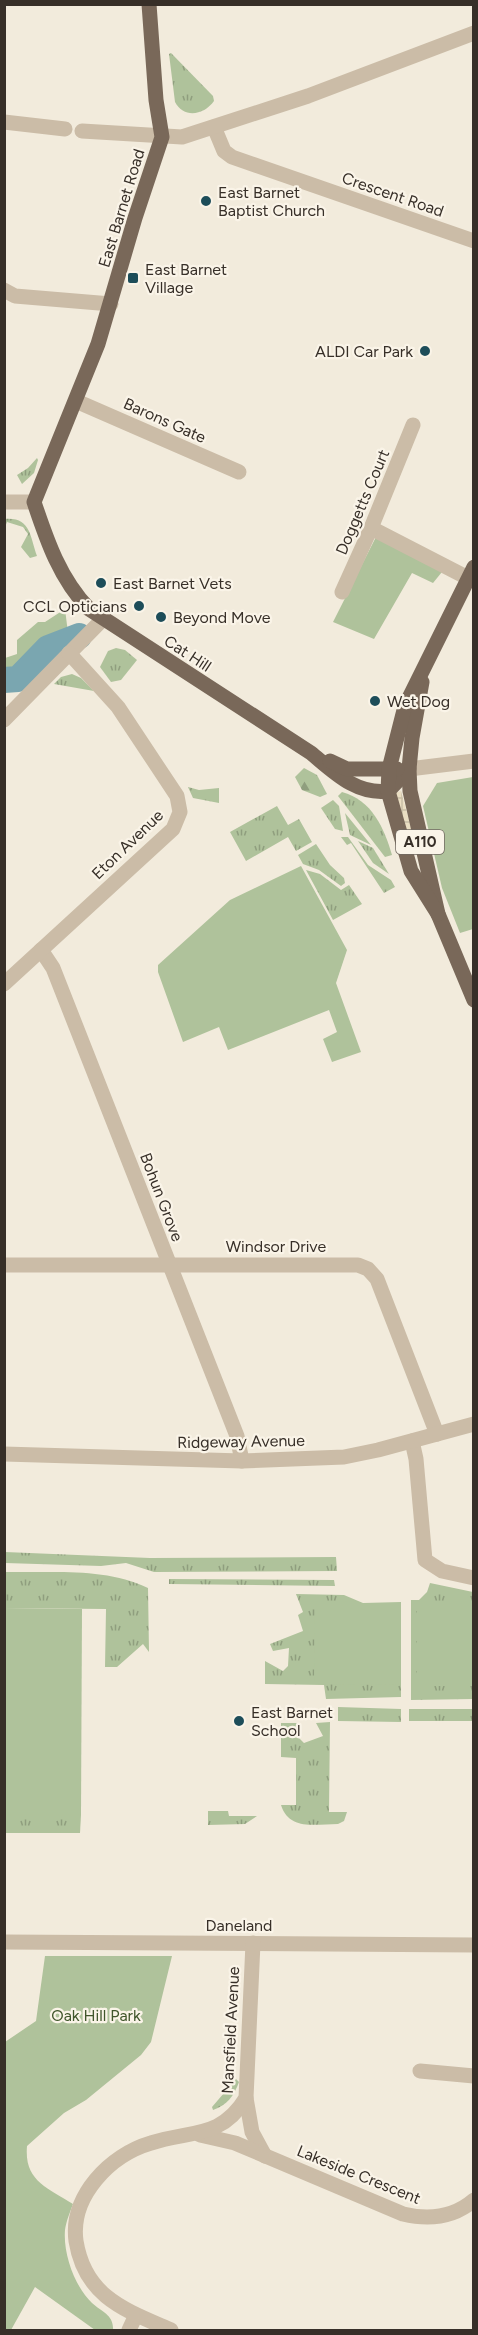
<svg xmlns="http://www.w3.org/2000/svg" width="478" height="2335" font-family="Figtree,sans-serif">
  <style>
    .grass { fill: url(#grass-tufts) }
    .forest { fill: url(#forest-firs) }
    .green { fill: #afc29b }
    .plaza { fill: url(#plaza-grid) }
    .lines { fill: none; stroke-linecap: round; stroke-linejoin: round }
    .river { stroke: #7aa6b0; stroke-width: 26 }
    .minor { stroke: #cbbca7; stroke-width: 15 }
    .major { stroke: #796859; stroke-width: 15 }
    .poi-dot { fill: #1d4d59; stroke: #faf4e8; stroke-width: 2 }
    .labels { text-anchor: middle; stroke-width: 4.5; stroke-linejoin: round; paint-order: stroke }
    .shield { fill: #faf4e8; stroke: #726a62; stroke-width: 1.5 }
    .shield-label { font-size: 15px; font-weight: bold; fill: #372f28 }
    .poi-label { font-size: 16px; fill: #372f28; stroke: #faf4e8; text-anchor: start }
    .street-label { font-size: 16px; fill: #372f28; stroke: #faf4e8 }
    .park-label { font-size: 16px; fill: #40562b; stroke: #faf4e8 }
  </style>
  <defs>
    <pattern id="grass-tufts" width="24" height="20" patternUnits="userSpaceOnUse" patternTransform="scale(1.5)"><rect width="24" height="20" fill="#afc29b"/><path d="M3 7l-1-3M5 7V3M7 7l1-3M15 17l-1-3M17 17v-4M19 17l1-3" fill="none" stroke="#8f9e7e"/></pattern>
    <pattern id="forest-firs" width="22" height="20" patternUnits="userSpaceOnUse" patternTransform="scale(1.5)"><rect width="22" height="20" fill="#afc29b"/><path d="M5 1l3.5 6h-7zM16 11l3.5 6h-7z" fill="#8f9e7e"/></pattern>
    <pattern id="plaza-grid" width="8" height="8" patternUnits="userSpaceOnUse" patternTransform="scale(1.5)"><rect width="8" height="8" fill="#eadec2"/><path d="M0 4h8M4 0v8" fill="none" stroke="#c9bfa7"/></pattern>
  </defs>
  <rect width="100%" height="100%" fill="#f2ebdc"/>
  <g class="grass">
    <path d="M 171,53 L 213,96 L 214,101 C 204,115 184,119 175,102 L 169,54 Z"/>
    <path d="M 37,458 L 38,460 L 34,473 L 22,484 L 17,475 L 28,468 Z"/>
    <path d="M 5,519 C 31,517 30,537 37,556 L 30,558 L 21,547 L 28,534 L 23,527 L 7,522 L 5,527 Z"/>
    <path d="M 116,648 L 125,650 L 137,660 L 121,680 L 111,682 L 100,667 L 108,651 Z"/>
    <path d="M 72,674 L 81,678 L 94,691 L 54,684 L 61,677 Z"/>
    <path d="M 188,787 L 199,790 L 219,788 L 219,803 L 193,798 Z"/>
    <path d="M 342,792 C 372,800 384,828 392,855 L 385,857 L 338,796 Z"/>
    <path d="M 333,800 L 339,806 L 343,831 L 335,829 L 321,808 Z"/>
    <path d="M 277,806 L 288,825 L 299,819 L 312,842 L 296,851 L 288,837 L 246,861 L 230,832 Z"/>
    <path d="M 345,813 L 371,845 L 350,835 Z"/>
    <path d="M 341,837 L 348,837 L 368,865 L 391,880 L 395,887 L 384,893 L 351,843 L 347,845 Z"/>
    <path d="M 358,841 L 373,848 L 389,874 L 373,863 Z"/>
    <path d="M 316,844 L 330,865 L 344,878 L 345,883 L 341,886 L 319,870 L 303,864 L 298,855 Z"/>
    <path d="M 306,870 L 320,874 L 341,890 L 349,885 L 362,904 L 333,920 Z"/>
    <path d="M 5,1552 L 150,1558 L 336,1557 L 337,1571 L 154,1572 L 126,1563 L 101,1566 L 5,1563 Z"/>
    <path d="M 5,1572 C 52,1573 105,1567 148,1588 L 149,1652 L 143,1644 L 117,1667 L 105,1667 L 106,1609 L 5,1608 Z"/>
    <path d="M 169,1579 L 334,1580 L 335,1586 L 169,1584 Z"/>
    <path d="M 430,1583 L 473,1592 L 473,1699 L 411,1700 L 411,1600 L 419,1600 L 427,1592 Z"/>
    <path d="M 296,1594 L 344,1595 L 363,1603 L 401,1602 L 401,1697 L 326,1699 L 324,1685 L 265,1684 L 265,1661 L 283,1671 L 288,1666 L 289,1648 L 273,1651 L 270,1644 L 303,1631 L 298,1615 L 303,1612 Z"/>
    <path d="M 338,1707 L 401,1709 L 401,1722 L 338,1721 Z"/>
    <path d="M 409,1709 L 473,1709 L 473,1726 L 473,1721 L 409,1721 Z"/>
    <path d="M 330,1722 L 329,1812 L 347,1812 L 344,1821 L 338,1824 C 316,1824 289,1831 281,1805 L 296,1805 L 296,1758 L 281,1757 L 281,1723 L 300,1723 L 299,1738 L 304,1743 L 323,1736 L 316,1723 Z"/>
    <path d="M 208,1811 L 228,1811 L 229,1816 L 257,1816 L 245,1824 L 208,1825 Z"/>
    <path d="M 5,1815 L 81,1815 L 80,1833 L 5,1833 Z"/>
    <path d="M 236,2079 L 239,2082 C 234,2096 227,2105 213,2110 L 212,2107 Z"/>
  </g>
  <path class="forest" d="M 304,768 L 317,775 L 327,794 L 320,797 L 302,790 L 295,777 Z"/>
  <g class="green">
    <path d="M 378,533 L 446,567 L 433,583 L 412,573 L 374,639 L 333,622 Z"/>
    <path d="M 65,609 L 68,633 L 5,691 L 5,658 L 17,654 L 17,640 L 38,622 L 45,622 Z"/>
    <path d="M 473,777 L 473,929 L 460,933 L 442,888 L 423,806 L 437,783 Z"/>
    <path d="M 301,866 L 347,950 L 336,983 L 361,1052 L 332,1062 L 323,1039 L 337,1032 L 329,1010 L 228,1050 L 219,1027 L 183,1042 L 158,972 L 158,965 L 230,900 Z"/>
    <path d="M 315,1607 L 401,1607 L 401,1685 L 314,1684 Z"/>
    <path d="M 5,1608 L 82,1609 L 81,1815 L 5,1815 Z"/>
    <rect x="417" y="1608" width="56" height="78"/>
    <path d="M 45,1956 L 172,1956 L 151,2042 L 141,2055 L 86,2100 L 64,2113 L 27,2146 C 24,2181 47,2187 73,2204 C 70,2212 66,2222 65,2230 C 63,2254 75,2287 92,2303 C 102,2312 114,2315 113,2330 L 95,2330 L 35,2287 L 11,2330 L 5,2330 L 5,2042 L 36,2021 Z"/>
  </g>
  <path class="plaza" d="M 401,791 L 416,846 L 410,848 L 395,793 Z"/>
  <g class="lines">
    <path class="river" d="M 4,680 L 18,679 L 48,648 L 79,636"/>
    <g class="minor">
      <path d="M 4,122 L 65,129"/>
      <path d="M 214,127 L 224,151 L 232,157 L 474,241"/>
      <path d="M 82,131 L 182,137 L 308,96 L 474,33"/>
      <path d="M 4,290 L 15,296 L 111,304"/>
      <path d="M 76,401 L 239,472"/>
      <path d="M 4,502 L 34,502"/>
      <path d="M 371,528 L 468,578"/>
      <path d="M 342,592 L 371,528 L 413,425"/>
      <path d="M 4,720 L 103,619"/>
      <path d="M 409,769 L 474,761"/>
      <path d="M 41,950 L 53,968 L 237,1436 L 242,1461"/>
      <path d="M 4,984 L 173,829 L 180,812 L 177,796 L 118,707 L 69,653"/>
      <path d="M 4,1265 L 358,1265 L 368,1269 L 377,1279 L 437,1434"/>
      <path d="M 412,1441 L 416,1459 L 425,1560 L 442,1571 L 474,1578"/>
      <path d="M 4,1454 L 242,1461 L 344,1457 L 378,1450 L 474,1424"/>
      <path d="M 4,1942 L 474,1945"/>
      <path d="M 420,2071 L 474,2076"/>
      <path d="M 246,2098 L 252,2132 L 265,2156"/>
      <path d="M 200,2135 L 235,2143 L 403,2214 C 428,2220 453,2218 474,2200"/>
      <path d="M 129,2330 L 136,2315"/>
      <path d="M 171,2330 C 125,2310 85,2297 76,2241 C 70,2196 110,2155 151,2143 C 191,2130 221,2139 246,2098 L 253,1943"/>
    </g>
    <g class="major">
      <path d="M 149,4 L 156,100 L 162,137 L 135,218 L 98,344 L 34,502 C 47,541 60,579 89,609 L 311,753 C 334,772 356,795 388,791 L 409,769"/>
      <path d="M 422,682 L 412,738 L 409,769 L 410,791 L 438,914 L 474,1000"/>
      <path d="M 330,761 L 347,769 L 397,769"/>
      <path d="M 438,914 L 411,871 L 388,791 L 389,769 L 405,706 L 474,567"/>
    </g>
  </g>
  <g class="poi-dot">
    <circle cx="206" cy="201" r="6"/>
    <rect x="127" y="272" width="12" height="12" rx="3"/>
    <circle cx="425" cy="351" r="6"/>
    <circle cx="101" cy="583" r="6"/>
    <circle cx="139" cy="606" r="6"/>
    <circle cx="161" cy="617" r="6"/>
    <circle cx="375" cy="701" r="6"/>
    <circle cx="239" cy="1721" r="6"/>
  </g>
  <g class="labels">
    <rect class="shield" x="396" y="830" width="48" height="24" rx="4.5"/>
    <g class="shield-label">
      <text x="420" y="847">A110</text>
    </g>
    <g class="poi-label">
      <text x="218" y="198">East Barnet<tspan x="218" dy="18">Baptist Church</tspan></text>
      <text x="145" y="275">East Barnet<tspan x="145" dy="18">Village</tspan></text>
      <text x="413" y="357" text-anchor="end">ALDI Car Park</text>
      <text x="113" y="589">East Barnet Vets</text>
      <text x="127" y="612" text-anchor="end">CCL Opticians</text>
      <text x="173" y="623">Beyond Move</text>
      <text x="387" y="707">Wet Dog</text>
      <text x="251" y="1718">East Barnet<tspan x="251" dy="18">School</tspan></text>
    </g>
    <g class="street-label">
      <text transform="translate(393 194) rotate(19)" y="6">Crescent Road</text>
      <text transform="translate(121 208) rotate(-73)" y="6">East Barnet Road</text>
      <text transform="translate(165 420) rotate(24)" y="6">Barons Gate</text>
      <text transform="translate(362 502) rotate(-67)" y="6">Doggetts Court</text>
      <text transform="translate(188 653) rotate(33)" y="6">Cat Hill</text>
      <text transform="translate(127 844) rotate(-44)" y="6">Eton Avenue</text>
      <text transform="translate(162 1197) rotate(69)" y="6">Bohun Grove</text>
      <text x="276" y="1252">Windsor Drive</text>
      <text transform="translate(241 1441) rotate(-1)" y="6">Ridgeway Avenue</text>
      <text x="239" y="1931">Daneland</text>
      <text transform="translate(230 2030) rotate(-87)" y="6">Mansfield Avenue</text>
      <text transform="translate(359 2174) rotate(22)" y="6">Lakeside Crescent</text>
    </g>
    <g class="park-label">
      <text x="96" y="2021">Oak Hill Park</text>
    </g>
  </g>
  <rect width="478" height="2335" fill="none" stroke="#372f28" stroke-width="12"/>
</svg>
